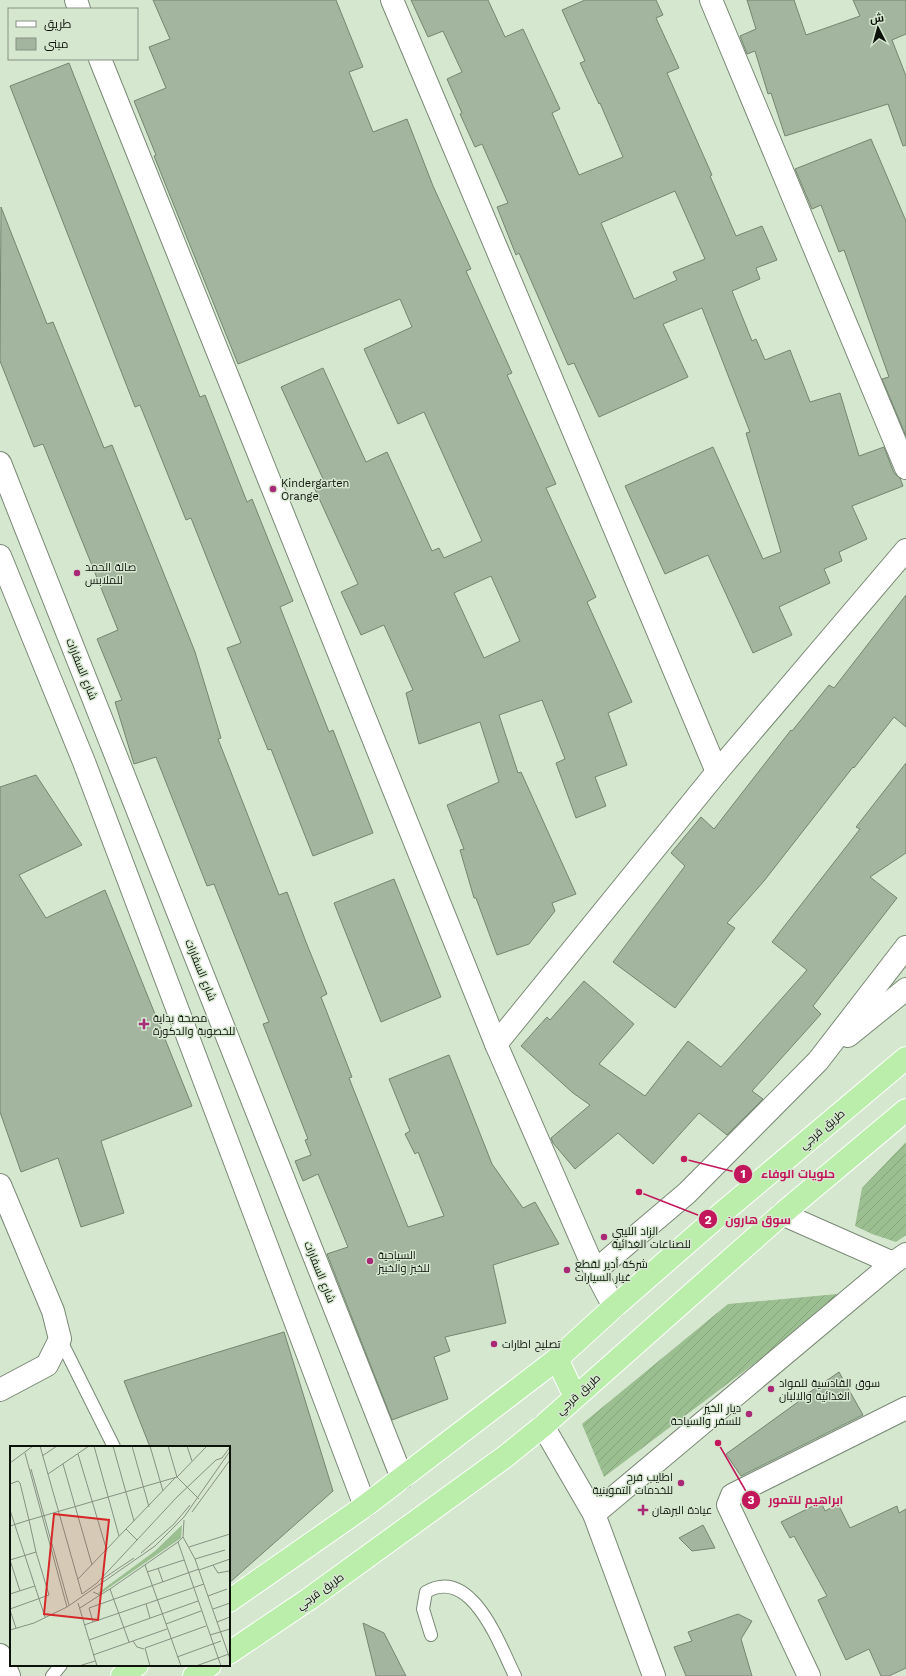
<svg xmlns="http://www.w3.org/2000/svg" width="906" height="1676" font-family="'Work Sans',Cairo,sans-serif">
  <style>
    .garden { fill: url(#garden-furrows) }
    .building { fill: #a4b59f; stroke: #758570; fill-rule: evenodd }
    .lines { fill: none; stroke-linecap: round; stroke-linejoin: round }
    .service-casing { stroke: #798974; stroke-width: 14 }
    .minor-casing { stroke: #798974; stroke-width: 24 }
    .tertiary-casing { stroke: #798974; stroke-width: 24 }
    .secondary-casing { stroke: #798974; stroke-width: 24 }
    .trunk-casing { stroke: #fff; stroke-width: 24 }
    .service { stroke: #fff; stroke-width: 12 }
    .minor { stroke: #fff; stroke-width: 22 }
    .tertiary { stroke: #fff; stroke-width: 22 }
    .secondary { stroke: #fff; stroke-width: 22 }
    .trunk { stroke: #baeeaa; stroke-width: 22 }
    .poi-dot { fill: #aa2977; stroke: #d6e7d0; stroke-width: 1.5 }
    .labels { text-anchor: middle; stroke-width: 3; stroke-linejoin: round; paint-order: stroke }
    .poi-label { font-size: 11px; fill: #0c110a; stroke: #d6e7d0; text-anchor: start }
    .street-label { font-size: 11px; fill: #0c110a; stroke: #d6e7d0 }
    .inset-road { fill: none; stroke: #859181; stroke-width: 1 }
    .view { fill: #d62828; fill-opacity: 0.15; stroke: #d62828; stroke-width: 2 }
    .inset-edge { fill: none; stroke: #0c110a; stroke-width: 2 }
    .leader { fill: none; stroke: #c2185b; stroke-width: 1.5 }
    .callout-dot { fill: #c2185b; stroke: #d6e7d0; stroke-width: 1.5 }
    .mark-label { font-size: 12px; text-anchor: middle; font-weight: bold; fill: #fff }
    .callout-label { font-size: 12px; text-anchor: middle; font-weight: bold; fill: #c2185b; stroke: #d6e7d0; stroke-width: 3; stroke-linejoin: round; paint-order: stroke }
  </style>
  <defs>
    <pattern id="garden-furrows" width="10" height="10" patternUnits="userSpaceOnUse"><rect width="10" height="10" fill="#9cbf91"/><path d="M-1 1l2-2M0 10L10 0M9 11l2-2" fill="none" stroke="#85a37c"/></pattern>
  </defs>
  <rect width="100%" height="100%" fill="#d6e7d0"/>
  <g class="garden">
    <path d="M 906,1142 L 906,1235 L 896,1242 L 872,1234 L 855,1226 L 862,1188 Z"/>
    <path d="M 848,1293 L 604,1477 L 582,1424 L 728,1304 Z"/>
  </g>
  <g class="building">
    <path d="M 153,0 L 336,0 L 363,67 L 349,72 L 373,132 L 407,119 L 433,186 L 471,269 L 466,271 L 512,373 L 507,375 L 556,484 L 546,488 L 596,597 L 587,602 L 632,702 L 608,713 L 627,765 L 595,777 L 606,806 L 576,818 L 556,763 L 565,759 L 542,700 L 499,715 L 518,773 L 521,772 L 576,894 L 552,903 L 555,911 L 529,944 L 497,955 L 476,898 L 474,898 L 460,850 L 464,849 L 447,805 L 499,782 L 480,722 L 419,744 L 406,693 L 413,690 L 384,625 L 361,635 L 341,592 L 358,584 L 313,485 L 324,481 L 281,387 L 323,368 L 366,462 L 387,452 L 432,551 L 439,548 L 444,558 L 482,541 L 424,412 L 398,424 L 364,349 L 412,327 L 400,299 L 238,364 L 154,156 L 156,155 L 134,101 L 166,88 L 149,47 L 170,39 ZM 491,576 L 520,641 L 484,658 L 454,593 Z"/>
    <path d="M 411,0 L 488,0 L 505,37 L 523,29 L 560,109 L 552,113 L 579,175 L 623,157 L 600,103 L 599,104 L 580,63 L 585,61 L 562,10 L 585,0 L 656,0 L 663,15 L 656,18 L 679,68 L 667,73 L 712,175 L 710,176 L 736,236 L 762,226 L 777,260 L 756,268 L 760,279 L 732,291 L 752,341 L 756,339 L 765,360 L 790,350 L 810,402 L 840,393 L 859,456 L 884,447 L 894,473 L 900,478 L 903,486 L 852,506 L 867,539 L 839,552 L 842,561 L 824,569 L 830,583 L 779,607 L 792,635 L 753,653 L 708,555 L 665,574 L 625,486 L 713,447 L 763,559 L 781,552 L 746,433 L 750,432 L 702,308 L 663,324 L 688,377 L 599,417 L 574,363 L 568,365 L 519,253 L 516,255 L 497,207 L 508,203 L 482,144 L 475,147 L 460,114 L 462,113 L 447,79 L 462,72 L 443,31 L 428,37 ZM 675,191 L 705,259 L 673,272 L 677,280 L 634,299 L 601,223 Z"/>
    <path d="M 747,0 L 794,0 L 806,35 L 860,16 L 853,0 L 906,0 L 906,34 L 892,40 L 906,76 L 906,145 L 903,146 L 888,104 L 785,136 L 771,93 L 768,94 L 755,51 L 747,54 L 740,36 L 756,29 Z"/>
    <path d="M 69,63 L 200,397 L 205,395 L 247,502 L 252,499 L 272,549 L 293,601 L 280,607 L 329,732 L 333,730 L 373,833 L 313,856 L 271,749 L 268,750 L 227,648 L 241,643 L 214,576 L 191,518 L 186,520 L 140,405 L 135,407 L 10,86 Z"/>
    <path d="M 871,139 L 906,221 L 906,436 L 882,379 L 889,377 L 844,250 L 839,252 L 821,205 L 812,209 L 795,169 Z"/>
    <path d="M 1,207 L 47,324 L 53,322 L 104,448 L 112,445 L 176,604 L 195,652 L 221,738 L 218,739 L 279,895 L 287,892 L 306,942 L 327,994 L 321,997 L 352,1077 L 349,1078 L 408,1227 L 444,1216 L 418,1152 L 415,1154 L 405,1134 L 410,1131 L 389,1079 L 449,1055 L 492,1164 L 523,1208 L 535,1202 L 559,1244 L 493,1265 L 506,1323 L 445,1337 L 450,1351 L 434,1357 L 448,1399 L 392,1420 L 327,1254 L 348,1247 L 318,1174 L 303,1181 L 295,1161 L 311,1155 L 305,1140 L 308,1139 L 263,1024 L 269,1022 L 214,884 L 207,886 L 156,757 L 134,764 L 115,702 L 122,700 L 97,639 L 118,630 L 43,444 L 34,447 L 0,361 Z"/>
    <path d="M 906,595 L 906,727 L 894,717 L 854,768 L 853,767 L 764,881 L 727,923 L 735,928 L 675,1008 L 613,962 L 685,866 L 671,853 L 701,817 L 714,829 L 791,730 L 792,731 L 829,685 L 834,688 Z"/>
    <path d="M 906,763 L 906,853 L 870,877 L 897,898 L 813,1006 L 821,1014 L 752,1091 L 763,1099 L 727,1135 L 699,1113 L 653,1164 L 618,1133 L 575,1169 L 553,1143 L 551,1138 L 590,1105 L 573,1093 L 521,1046 L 547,1017 L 550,1020 L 584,981 L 634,1024 L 599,1064 L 645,1096 L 688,1041 L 721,1067 L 807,970 L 772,942 L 860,829 L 856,827 Z"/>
    <path d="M 36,775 L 82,845 L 19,875 L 46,918 L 105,890 L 192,1106 L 101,1141 L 124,1213 L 81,1227 L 58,1158 L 21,1172 L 0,1112 L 0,787 Z"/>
    <path d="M 394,879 L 441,997 L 381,1022 L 334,903 Z"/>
    <path d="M 284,1332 L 333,1491 L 229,1583 L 229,1447 L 150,1447 L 124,1381 Z"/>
    <path d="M 839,1372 L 863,1415 L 741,1476 L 726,1454 L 798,1402 L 801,1398 Z"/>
    <path d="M 821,1502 L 825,1511 L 838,1504 L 850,1528 L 897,1506 L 899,1513 L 906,1509 L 906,1668 L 889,1676 L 881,1676 L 869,1649 L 846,1660 L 818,1600 L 827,1596 L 794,1536 L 790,1538 L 781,1522 Z"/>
    <path d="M 703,1525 L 715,1548 L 692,1551 L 679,1538 Z"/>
    <path d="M 738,1614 L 752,1621 L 741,1639 L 752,1676 L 686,1676 L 674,1647 L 692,1641 L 688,1632 Z"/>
    <path d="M 363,1623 L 384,1633 L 406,1676 L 376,1676 Z"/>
  </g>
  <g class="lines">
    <defs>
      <g id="service">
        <path d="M 60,1339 L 114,1447"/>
        <path d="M 431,1635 L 423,1609 L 426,1592 C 472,1565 500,1646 515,1676"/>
        <path d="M 52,1676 L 61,1665"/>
      </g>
      <g id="minor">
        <path d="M 392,0 L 717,772"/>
        <path d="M 711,0 L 906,468"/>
        <path d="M 848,1036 L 906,989"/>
        <path d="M 496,1044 L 717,772 L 906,550"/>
        <path d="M 0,1185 L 53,1311 L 60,1339 L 47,1365 L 0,1390"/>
        <path d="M 595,1271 L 687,1193 L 818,1061 L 906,947"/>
        <path d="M 543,1426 L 594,1514 L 654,1676"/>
        <path d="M 594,1514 L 893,1263"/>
        <path d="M 0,1655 L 9,1676"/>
        <path d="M 809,1676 L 728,1505 L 732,1495 L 906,1408"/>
      </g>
      <g id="tertiary">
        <path d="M 76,0 L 79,9"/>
        <path d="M 100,59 L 496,1044 L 595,1271 L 614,1307"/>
        <path d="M 0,463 L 402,1478"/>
        <path d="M 0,556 L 84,762 L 365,1506"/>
      </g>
      <path id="secondary" d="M 782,1214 L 893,1263 L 906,1254"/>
      <g id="trunk">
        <path d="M 557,1359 L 575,1397"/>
        <path d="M 229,1601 L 365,1506 L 557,1359 L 614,1307 L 716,1218 L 906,1058"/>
        <path d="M 229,1653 L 309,1599 L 506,1456 L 543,1426 L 782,1214 L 906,1110"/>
        <path d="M 122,1676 L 137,1665"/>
        <path d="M 194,1676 L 210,1665"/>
      </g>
    </defs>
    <use href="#service" class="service-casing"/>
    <use href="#minor" class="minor-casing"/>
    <use href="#tertiary" class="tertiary-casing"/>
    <use href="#secondary" class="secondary-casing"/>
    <use href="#trunk" class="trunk-casing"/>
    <use href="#service" class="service"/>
    <use href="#minor" class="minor"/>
    <use href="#tertiary" class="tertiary"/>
    <use href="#secondary" class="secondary"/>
    <use href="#trunk" class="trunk"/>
  </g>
  <g class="poi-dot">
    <circle cx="273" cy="489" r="4"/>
    <circle cx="77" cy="573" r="4"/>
    <path d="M142 1018h4v4h4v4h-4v4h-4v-4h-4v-4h4z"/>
    <circle cx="604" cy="1237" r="4"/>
    <circle cx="370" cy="1261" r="4"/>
    <circle cx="567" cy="1270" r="4"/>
    <circle cx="494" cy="1344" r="4"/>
    <circle cx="771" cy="1389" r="4"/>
    <circle cx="749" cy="1414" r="4"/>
    <circle cx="681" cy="1483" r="4"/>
    <path d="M641 1504h4v4h4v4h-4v4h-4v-4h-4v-4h4z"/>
  </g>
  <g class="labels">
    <g class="poi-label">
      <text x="281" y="487">Kindergarten<tspan x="281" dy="13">Orange</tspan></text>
      <text x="85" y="571">صالة الحمد<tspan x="85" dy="13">للملابس</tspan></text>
      <text x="153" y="1022">مصحة بداية<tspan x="153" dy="13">للخصوبة والدكورة</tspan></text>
      <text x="612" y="1235">الزاد الليبي<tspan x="612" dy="13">للصناعات الغذائية</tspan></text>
      <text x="378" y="1259">السياحية<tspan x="378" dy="13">للخبز والخبيز</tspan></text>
      <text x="575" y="1268">شركة أدير لقطع<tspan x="575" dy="13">غيار السيارات</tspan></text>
      <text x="502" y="1348">تصليح اطارات</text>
      <text x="779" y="1387">سوق القادسية للمواد<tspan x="779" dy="13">الغذائية والالبان</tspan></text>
      <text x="741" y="1412" text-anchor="end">ديار الخير<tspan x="741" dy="13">للسفر والسياحة</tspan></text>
      <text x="673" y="1481" text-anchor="end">اطايب فرح<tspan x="673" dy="13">للخدمات التموينية</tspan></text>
      <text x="652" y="1514">عيادة البرهان</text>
    </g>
    <g class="street-label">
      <text transform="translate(82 669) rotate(68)" y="4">شارع السفارات</text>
      <text transform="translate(201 970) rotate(68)" y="4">شارع السفارات</text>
      <text transform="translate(822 1129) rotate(-40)" y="4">طريق قرجي</text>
      <text transform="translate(320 1272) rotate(68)" y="4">شارع السفارات</text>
      <text transform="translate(578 1394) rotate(-42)" y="4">طريق قرجي</text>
      <text transform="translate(320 1591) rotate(-35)" y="4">طريق قرجي</text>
    </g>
  </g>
  <g transform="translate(10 1446)">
    <rect width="220" height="220" fill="#d6e7d0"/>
    <path d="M 172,79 L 171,92 L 90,148 L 88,147 L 145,105 Z" fill="#9cbf91"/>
    <path class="inset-road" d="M 30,0 L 72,148M 84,0 L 109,90M 103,0 L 124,75M 122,0 L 139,61M 140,0 L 153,45M 158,0 L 167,31 L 189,53M 177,0 L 182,15M 15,7 L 57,161M 68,8 L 97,105M 32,10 L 47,0M 0,17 L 23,0M 53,18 L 82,119M 21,23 L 59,159M 38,28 L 79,0M 0,38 L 8,35 L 10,37 L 19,74 L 0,80M 0,64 L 35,171M 182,66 L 220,14M 116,83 L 127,94M 173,91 L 185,113 L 220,213M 168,96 L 211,220M 179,101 L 220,88M 26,106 L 19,74 L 167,31 L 197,0M 131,107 L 164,78 L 180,59M 185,113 L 215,104M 0,114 L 26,106 L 39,149 L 0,163M 0,114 L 10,145M 135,119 L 171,220M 203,119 L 208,127 L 219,125M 148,122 L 153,136M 189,124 L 220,113M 137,126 L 174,114M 68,133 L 165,32M 91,134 L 124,112M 100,143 L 119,196M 83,146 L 90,149 L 100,143 L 168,96 L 173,91 L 174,74M 0,148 L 25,140M 72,148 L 87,137 L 167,51 L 206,14 L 212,12 L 220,1M 198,150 L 217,143M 68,157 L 87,220M 136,158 L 140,172M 70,162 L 90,149M 203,163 L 220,157M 0,164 L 6,182M 83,176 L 79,162 L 189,123M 207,176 L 220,171M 156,178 L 191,165M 74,179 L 194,138M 0,184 L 24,177 L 57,161 L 145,100 L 174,71 L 220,5M 200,189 L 220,183M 79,194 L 188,155M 123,195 L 127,201 L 134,203M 83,209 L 157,183M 167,211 L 211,195M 69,220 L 85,215M 140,220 L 135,202 L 196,180M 186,220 L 219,208"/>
    <path class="view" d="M 44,68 L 99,74 L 88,174 L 34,168 Z"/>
    <rect width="220" height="220" class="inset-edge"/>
  </g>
  <path class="leader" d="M684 1159L743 1174M639 1192L708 1219M718 1443L751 1500"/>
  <g class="callout-dot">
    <circle cx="684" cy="1159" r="4"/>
    <circle cx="639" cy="1192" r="4"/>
    <circle cx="718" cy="1443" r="4"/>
    <circle cx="743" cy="1174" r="10"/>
    <circle cx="708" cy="1219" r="10"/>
    <circle cx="751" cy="1500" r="10"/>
  </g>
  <g class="mark-label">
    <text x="743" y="1178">1</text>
    <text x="708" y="1224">2</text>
    <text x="751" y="1504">3</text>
  </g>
  <g class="callout-label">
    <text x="798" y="1178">حلويات الوفاء</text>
    <text x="758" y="1224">سوق هارون</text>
    <text x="806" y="1504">ابراهيم للتمور</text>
  </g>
  <rect x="8" y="8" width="130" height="52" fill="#d6e7d0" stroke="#859181"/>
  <rect x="16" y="21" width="20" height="6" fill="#ffffff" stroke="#859181"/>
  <text x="44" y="28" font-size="12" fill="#0c110a">طريق</text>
  <rect x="16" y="38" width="20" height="12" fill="#a4b59f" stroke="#859181"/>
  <text x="44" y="48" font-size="12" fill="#0c110a">مبنى</text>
  <g transform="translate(878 28) rotate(354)" stroke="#d6e7d0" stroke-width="3" paint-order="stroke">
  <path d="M0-3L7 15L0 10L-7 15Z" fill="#0c110a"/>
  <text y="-6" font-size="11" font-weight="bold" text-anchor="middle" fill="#0c110a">ش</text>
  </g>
</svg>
